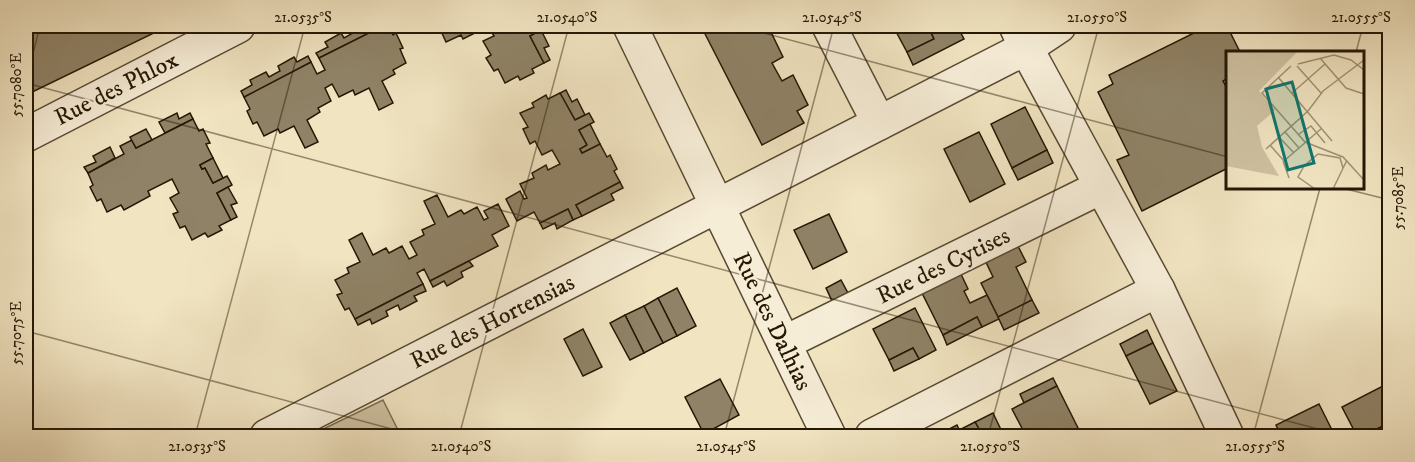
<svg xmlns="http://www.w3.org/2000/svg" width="1415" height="462" font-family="'IM FELL DW Pica',serif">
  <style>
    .green { fill: #cec1a1; stroke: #7a6c52; stroke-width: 1.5 }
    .building { fill: #8f8266; stroke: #251704; stroke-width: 1.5 }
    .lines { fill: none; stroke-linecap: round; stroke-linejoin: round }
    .street-casing { stroke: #584a33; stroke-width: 36 }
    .street { stroke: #f6edd7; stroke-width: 33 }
    .ticks { fill: none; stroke: #251704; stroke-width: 1.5; stroke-opacity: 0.45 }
    .labels { text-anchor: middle; stroke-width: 4.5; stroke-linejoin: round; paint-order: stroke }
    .street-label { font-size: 24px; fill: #251704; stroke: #f6edd7 }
    .inset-road { fill: none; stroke: #9f9275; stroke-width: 1.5 }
    .view { fill: #0f766e; fill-opacity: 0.15; stroke: #0f766e; stroke-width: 3 }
    .inset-edge { fill: none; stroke: #251704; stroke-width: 3 }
    .neatline { fill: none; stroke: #251704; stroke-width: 2 }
    .ticks-label { font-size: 15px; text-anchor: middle; fill: #251704 }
  </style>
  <rect width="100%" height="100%" fill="#f1e4c1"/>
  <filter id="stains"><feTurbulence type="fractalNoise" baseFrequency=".00333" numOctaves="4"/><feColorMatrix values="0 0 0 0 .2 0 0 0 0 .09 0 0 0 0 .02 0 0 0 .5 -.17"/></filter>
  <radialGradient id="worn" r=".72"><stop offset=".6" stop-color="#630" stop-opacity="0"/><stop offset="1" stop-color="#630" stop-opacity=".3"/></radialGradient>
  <path class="green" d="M 383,400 L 401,436 L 309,436 Z"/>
  <g class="building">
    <path d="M 26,26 L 153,26 L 156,32 L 26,95 Z"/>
    <path d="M 356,26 L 383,26 L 319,58 L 316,53 L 328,47 L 325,42 L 341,33 L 344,38 L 355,32 L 353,27 Z"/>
    <path d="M 383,26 L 388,26 L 393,35 L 396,33 L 403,48 L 400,49 L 406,63 L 393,70 L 395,74 L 382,81 L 393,103 L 379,110 L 369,88 L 355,95 L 353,90 L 339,97 L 332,84 L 325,88 L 331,101 L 318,108 L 320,112 L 307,120 L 318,142 L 305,148 L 294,126 L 280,133 L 278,129 L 264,136 L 257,122 L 253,124 L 247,111 L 250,109 L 244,97 L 311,62 L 317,74 L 325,70 L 319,58 Z"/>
    <path d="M 433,26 L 479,26 L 475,28 L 477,32 L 463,39 L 461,35 L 446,42 L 440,29 L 436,31 Z"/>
    <path d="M 488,26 L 544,26 L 545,28 L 530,36 L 544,63 L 532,69 L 534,73 L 520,80 L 518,76 L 505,83 L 498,69 L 494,71 L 486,58 L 491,55 L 483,41 L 494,36 Z"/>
    <path d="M 701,26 L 753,26 L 757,32 L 768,26 L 783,57 L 772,63 L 782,81 L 793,75 L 808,105 L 797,111 L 804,123 L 762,145 Z"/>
    <path d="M 893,26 L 928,26 L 934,39 L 907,52 Z"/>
    <path d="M 928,26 L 957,26 L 964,39 L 913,65 L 907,52 L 934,39 Z"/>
    <path d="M 1208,26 L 1227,26 L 1240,52 L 1228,52 L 1228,78 L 1223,81 L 1228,90 L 1228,168 L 1142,211 L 1117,160 L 1129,155 L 1098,92 L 1113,84 L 1109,75 Z"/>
    <path d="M 541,30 L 549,46 L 544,48 L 550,60 L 544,63 L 530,36 Z"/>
    <path d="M 308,56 L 311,62 L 244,97 L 241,91 L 252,85 L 250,80 L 266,72 L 269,77 L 280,71 L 278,66 L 294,57 L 297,62 Z"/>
    <path d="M 566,90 L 572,102 L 577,99 L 585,115 L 575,120 L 560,93 Z"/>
    <path d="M 560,93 L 575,120 L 589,113 L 594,122 L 579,130 L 587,145 L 580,149 L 582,153 L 600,144 L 607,157 L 610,155 L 617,169 L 614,171 L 620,182 L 576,205 L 582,216 L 573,220 L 568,209 L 540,223 L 534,212 L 517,221 L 506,199 L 520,191 L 524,199 L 527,198 L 520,184 L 534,178 L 532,173 L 546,165 L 548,170 L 560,164 L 552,150 L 542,155 L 535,141 L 530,144 L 523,129 L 528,127 L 520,113 L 534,107 L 532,103 L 546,95 L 548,99 Z"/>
    <path d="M 1025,107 L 1047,150 L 1012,168 L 991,124 Z"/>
    <path d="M 177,113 L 179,119 L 190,113 L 193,119 L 165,133 L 159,122 Z"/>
    <path d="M 193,119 L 199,131 L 203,129 L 210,143 L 206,144 L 213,158 L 200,165 L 202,169 L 205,168 L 213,183 L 227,176 L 232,185 L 217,193 L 231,220 L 219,226 L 222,230 L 208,237 L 205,233 L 192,240 L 185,226 L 180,228 L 173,214 L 178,212 L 170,198 L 179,193 L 172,179 L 148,191 L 150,196 L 124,210 L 121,205 L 107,212 L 101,199 L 97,201 L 90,187 L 93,185 L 88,173 L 124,154 L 120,146 L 132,140 L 136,148 Z"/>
    <path d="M 590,124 L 600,144 L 582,153 L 580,149 L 587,145 L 579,130 Z"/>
    <path d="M 146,129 L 152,140 L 136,148 L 130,137 Z"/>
    <path d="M 979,132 L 1005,184 L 970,202 L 944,149 Z"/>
    <path d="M 110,147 L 115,158 L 88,173 L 84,167 L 96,162 L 93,156 Z"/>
    <path d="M 1047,150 L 1053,163 L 1018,180 L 1012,168 Z"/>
    <path d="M 213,158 L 223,178 L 213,183 L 205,168 L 202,169 L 200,165 Z"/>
    <path d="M 620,182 L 623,188 L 611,194 L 614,200 L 582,216 L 576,205 Z"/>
    <path d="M 228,187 L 237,203 L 231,205 L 237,217 L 231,220 L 217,193 Z"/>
    <path d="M 437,195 L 448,217 L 461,210 L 464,214 L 477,207 L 484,220 L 488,218 L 484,211 L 498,204 L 509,226 L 492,235 L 498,246 L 430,281 L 424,269 L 417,273 L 423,284 L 355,319 L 349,308 L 345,310 L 337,295 L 342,293 L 335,280 L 349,273 L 347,268 L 360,262 L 349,240 L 362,233 L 373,255 L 386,248 L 389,253 L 402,246 L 409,259 L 417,255 L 410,242 L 424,235 L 422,230 L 435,224 L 424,201 Z"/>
    <path d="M 568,209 L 573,220 L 557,229 L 555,223 L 543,229 L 540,223 Z"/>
    <path d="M 829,214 L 847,252 L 813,269 L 794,230 Z"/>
    <path d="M 1016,242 L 1026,262 L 1016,267 L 1032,300 L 998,317 L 981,283 L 993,277 L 984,258 Z"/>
    <path d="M 469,261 L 473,266 L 461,272 L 463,277 L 447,286 L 444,281 L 433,287 L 430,281 Z"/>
    <path d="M 960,272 L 968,289 L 964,291 L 970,303 L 987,295 L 999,319 L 982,327 L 977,317 L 943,335 L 921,291 Z"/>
    <path d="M 841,280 L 849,295 L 833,303 L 826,288 Z"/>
    <path d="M 423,284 L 426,291 L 414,296 L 417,301 L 400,310 L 398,305 L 386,311 L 388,316 L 372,324 L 370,319 L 358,325 L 355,319 Z"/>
    <path d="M 677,288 L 696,326 L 677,336 L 658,298 Z"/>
    <path d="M 658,298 L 677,336 L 663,343 L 644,306 Z"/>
    <path d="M 1032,300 L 1039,313 L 1004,330 L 998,317 Z"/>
    <path d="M 644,306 L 663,343 L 644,353 L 625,315 Z"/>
    <path d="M 915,308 L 936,350 L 919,359 L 913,348 L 889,360 L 873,329 Z"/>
    <path d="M 625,315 L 644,353 L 630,360 L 610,323 Z"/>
    <path d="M 977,317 L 982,327 L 947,345 L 943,335 Z"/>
    <path d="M 583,329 L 602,367 L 583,376 L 564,339 Z"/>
    <path d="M 1147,330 L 1153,343 L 1126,356 L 1120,344 Z"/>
    <path d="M 1153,343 L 1177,391 L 1150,404 L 1126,356 Z"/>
    <path d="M 913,348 L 919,359 L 894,371 L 889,360 Z"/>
    <path d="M 1053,378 L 1057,386 L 1024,403 L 1020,394 Z"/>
    <path d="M 720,379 L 739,415 L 704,434 L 685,397 Z"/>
    <path d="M 1057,386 L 1078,428 L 1060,436 L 1026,436 L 1012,409 Z"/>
    <path d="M 1383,386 L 1390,398 L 1390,433 L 1385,425 L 1363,436 L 1357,436 L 1342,407 Z"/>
    <path d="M 1319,404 L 1335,436 L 1281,436 L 1276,425 Z"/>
    <path d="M 993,413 L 1004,436 L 983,436 L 975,422 Z"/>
    <path d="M 975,422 L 983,436 L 962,436 L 959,430 Z"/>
    <path d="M 957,425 L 962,436 L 936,436 Z"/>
    <path d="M 1385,425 L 1390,435 L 1363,436 Z"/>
  </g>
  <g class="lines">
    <defs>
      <g id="street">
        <path d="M 630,26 L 829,436"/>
        <path d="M 829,26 L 879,123"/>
        <path d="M 1016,26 L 1026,48 L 1158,290 L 1227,436"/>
        <path d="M 26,135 L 238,26"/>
        <path d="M 784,343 L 1101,187"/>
        <path d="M 267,436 L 1026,48 L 1059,26"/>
        <path d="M 872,436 L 1158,290"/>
      </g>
    </defs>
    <use href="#street" class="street-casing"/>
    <use href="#street" class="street"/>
  </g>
  <path class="ticks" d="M 738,26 L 1228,157M 1356,52 L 1363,26M 26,81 L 40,26M 26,83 L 1344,436M 1342,188 L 1390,200M 26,331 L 418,436M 195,436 L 305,26M 459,436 L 569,26M 724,436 L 834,26M 988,436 L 1099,26M 1253,436 L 1320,188"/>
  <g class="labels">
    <g class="street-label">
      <text transform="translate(116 88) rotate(-27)" y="8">Rue des Phlox</text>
      <text transform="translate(943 265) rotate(-26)" y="8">Rue des Cytises</text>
      <text transform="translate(492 321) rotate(-27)" y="8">Rue des Hortensias</text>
      <text transform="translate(773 321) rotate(64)" y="8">Rue des Dalhias</text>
    </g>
  </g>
  <g transform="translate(1226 51)">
    <rect width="138" height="138" fill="#f1e4c1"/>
    <path d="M 0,0 L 72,0 L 33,40 L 49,59 L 31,75 L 36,96 L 53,125 L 0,115 Z" fill="#cec1a1"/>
    <path class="inset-road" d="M 94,7 L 120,37 L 138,43M 72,13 L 108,4 L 125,9 L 138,19M 65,15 L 36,42 L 79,91 L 117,106 L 138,129M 71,15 L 95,42M 52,26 L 106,90M 66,42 L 99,13M 59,81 L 73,97M 73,83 L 85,75 L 99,92M 53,86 L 68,102M 44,94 L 58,110 L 96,77M 40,98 L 82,60 L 97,40 L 138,9M 57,110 L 63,127M 89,138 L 72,126 L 78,115 L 92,103 L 114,107 L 117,117M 107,138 L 121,109"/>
    <path class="view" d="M 66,31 L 88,112 L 62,119 L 40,38 Z"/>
    <rect width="138" height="138" class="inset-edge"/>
  </g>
  <rect width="1415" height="462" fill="none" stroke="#f1e4c1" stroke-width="66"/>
  <rect x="33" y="33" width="1349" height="396" class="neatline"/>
  <g class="ticks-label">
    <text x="303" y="22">21.0535°S</text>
    <text x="567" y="22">21.0540°S</text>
    <text x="832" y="22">21.0545°S</text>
    <text x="1097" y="22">21.0550°S</text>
    <text x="1361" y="22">21.0555°S</text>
    <text transform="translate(16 85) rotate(-90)" y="5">55.7080°E</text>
    <text transform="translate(1398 198) rotate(-90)" y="5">55.7085°E</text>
    <text transform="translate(16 333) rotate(-90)" y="5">55.7075°E</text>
    <text x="197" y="451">21.0535°S</text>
    <text x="461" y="451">21.0540°S</text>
    <text x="726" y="451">21.0545°S</text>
    <text x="990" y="451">21.0550°S</text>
    <text x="1255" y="451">21.0555°S</text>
  </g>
  <rect width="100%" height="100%" filter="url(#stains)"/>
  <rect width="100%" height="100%" fill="url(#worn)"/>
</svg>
